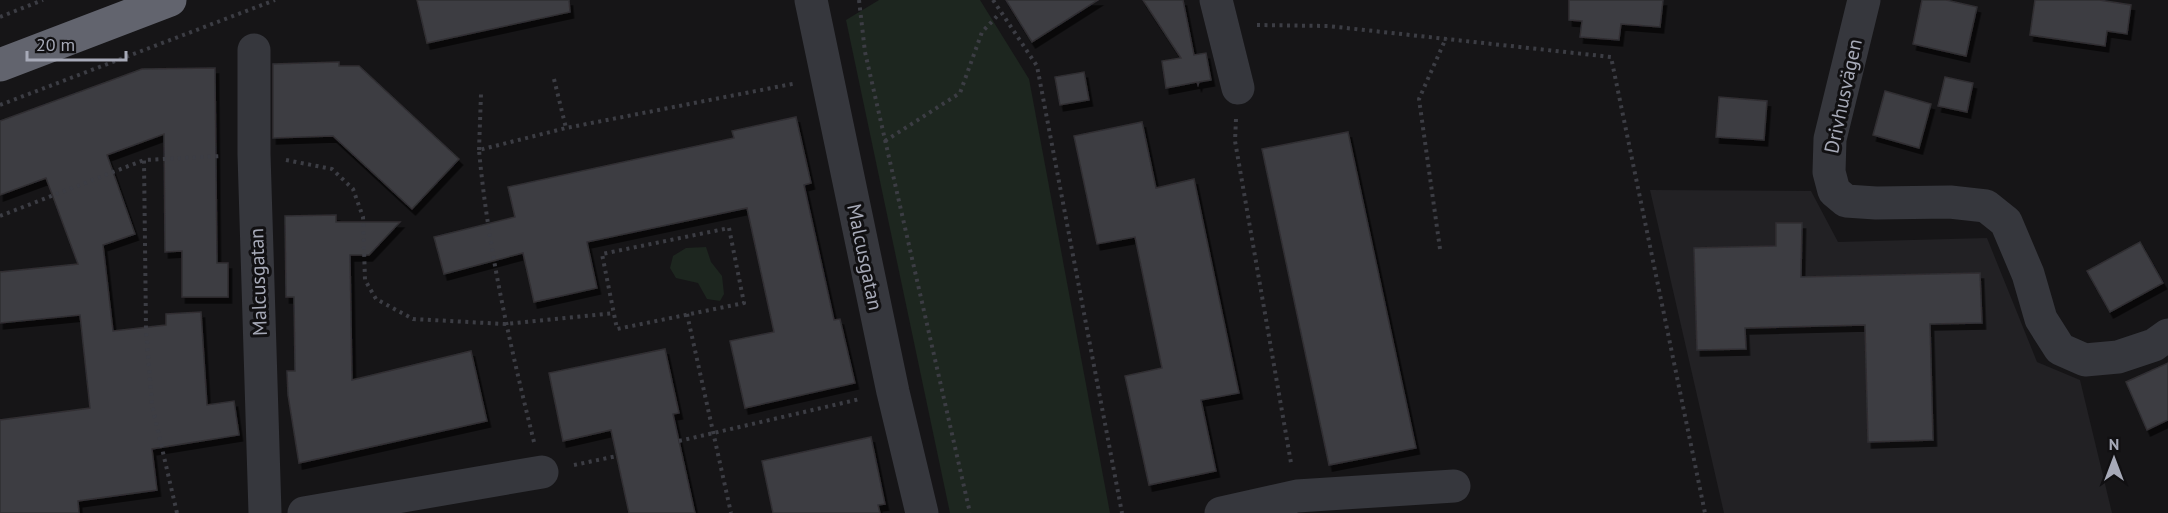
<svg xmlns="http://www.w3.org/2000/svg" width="2168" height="513" font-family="'PT Sans',sans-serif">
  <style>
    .built { fill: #222124 }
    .green { fill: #1d261f }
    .building { fill: #3d3d42; stroke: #302f33; stroke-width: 1.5; filter: url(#shadow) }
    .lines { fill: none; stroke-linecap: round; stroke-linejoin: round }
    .path { stroke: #3c3d44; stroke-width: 4; stroke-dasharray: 3 4.5; stroke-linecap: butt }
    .minor { stroke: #36373d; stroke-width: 33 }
    .highway { stroke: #62646e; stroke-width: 33 }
    .labels { text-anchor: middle; stroke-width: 6; stroke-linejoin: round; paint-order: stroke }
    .street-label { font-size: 20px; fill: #a7aab8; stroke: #111012 }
  </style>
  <defs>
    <filter id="shadow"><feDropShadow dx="3.5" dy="6" stdDeviation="0" flood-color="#0009"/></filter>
  </defs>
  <rect width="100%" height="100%" fill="#161517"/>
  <path class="built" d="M 1650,190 L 1811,191 L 1838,242 L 1987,238 L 2037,362 L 2080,380 L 2112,513 L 1724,513 Z"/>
  <g class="green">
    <path d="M 879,0 L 980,0 L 1029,79 L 1110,513 L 950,513 L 846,20 Z"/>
    <path d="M 706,247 L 711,262 L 722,276 L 724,294 L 720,301 L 707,299 L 698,283 L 676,278 L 670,268 L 673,256 L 686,248 Z"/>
  </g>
  <g class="building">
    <path d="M 417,0 L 569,0 L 570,12 L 427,43 Z"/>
    <path d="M 1006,0 L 1098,0 L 1032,42 Z"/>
    <path d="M 1143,0 L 1183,0 L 1194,55 L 1206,53 L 1211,80 L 1199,82 L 1198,85 L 1197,82 L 1166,88 L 1162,61 L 1181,58 Z"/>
    <path d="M 1569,0 L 1663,0 L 1660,27 L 1621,24 L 1619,40 L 1580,37 L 1582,21 L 1569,20 Z"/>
    <path d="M 1922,0 L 1946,0 L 1977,7 L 1966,56 L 1913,44 Z"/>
    <path d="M 2035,0 L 2099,0 L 2131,5 L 2127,34 L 2107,31 L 2105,46 L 2030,35 Z"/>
    <path d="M 339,62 L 339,66 L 359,66 L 459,159 L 412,209 L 333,136 L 273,138 L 273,64 Z"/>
    <path d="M 215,68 L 217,263 L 228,263 L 228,297 L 182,297 L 182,251 L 165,252 L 164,134 L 107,155 L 135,234 L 103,245 L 113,331 L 166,325 L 166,314 L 201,312 L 207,405 L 234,401 L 239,435 L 152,449 L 157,490 L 78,501 L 79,513 L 0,513 L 0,420 L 90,408 L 80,315 L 0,323 L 0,272 L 78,264 L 46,178 L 0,195 L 0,121 L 142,69 Z"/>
    <path d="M 1084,72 L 1089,100 L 1060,105 L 1055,77 Z"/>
    <path d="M 1945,77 L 1973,83 L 1967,112 L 1938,106 Z"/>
    <path d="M 1885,91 L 1931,104 L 1919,148 L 1873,135 Z"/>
    <path d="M 1719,97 L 1767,101 L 1764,140 L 1716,137 Z"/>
    <path d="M 796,117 L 811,183 L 804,185 L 834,320 L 840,319 L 855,383 L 745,408 L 730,341 L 774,332 L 747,208 L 587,242 L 597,288 L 534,302 L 523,253 L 444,274 L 434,237 L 515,217 L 508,187 L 734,138 L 732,131 Z"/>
    <path d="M 1142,122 L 1156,188 L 1194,179 L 1239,393 L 1201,400 L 1216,471 L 1149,485 L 1125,376 L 1162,368 L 1135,237 L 1097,244 L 1074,136 Z"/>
    <path d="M 1348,132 L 1416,448 L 1329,465 L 1262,149 Z"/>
    <path d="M 336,215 L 336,222 L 400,222 L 369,255 L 350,255 L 352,380 L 471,351 L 487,421 L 299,463 L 288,395 L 287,371 L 295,371 L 294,297 L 286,297 L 285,216 Z"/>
    <path d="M 1776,223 L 1802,223 L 1801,277 L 1980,273 L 1982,323 L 1930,324 L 1933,440 L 1868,442 L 1865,325 L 1745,328 L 1746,349 L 1697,350 L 1694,248 L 1776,246 Z"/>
    <path d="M 2140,242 L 2163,283 L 2110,312 L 2087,271 Z"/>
    <path d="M 665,349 L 679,413 L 673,414 L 695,513 L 629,513 L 611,430 L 563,441 L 549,373 Z"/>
    <path d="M 2168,363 L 2168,420 L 2147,430 L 2126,382 Z"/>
    <path d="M 871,437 L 885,504 L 878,505 L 880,513 L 773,513 L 762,461 Z"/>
  </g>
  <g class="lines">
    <g class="path">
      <path d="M 859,0 L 865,52 L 970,513"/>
      <path d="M 993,0 L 1037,66 L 1122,513"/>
      <path d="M 0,17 L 43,0"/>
      <path d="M 1257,25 L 1328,26 L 1611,57 L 1705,513"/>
      <path d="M 554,79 L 566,128"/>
      <path d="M 0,105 L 275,0"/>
      <path d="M 1236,119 L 1235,141 L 1291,463"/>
      <path d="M 885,141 L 960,93 L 982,32 L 1000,13"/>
      <path d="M 479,150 L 481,94"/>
      <path d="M 286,160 L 332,169 L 353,189 L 363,217 L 365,280 L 376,299 L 413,319 L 505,324 L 614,313"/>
      <path d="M 0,216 L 144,160"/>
      <path d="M 729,228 L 744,303 L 617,329 L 602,254 Z"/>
      <path d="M 1440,249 L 1419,99 L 1446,38"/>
      <path d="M 687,314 L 731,513"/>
      <path d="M 679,441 L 860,399"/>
      <path d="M 534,442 C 510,345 488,249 479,150 L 566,128 L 797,83"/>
      <path d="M 574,465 L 617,456"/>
      <path d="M 177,513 L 152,405 L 146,329 L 144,160 L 222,156"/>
    </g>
    <g class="minor">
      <path d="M 811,0 L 893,392 L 922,513"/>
      <path d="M 1216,0 L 1238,88"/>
      <path d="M 1864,0 L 1830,139 L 1829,172 L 1834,191 L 1846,201 L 1876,203 L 1950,202 L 1986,206 L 2006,222 L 2028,274 L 2041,319 L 2060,349 L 2085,360 L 2118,357 L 2154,345 L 2168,335"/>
      <path d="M 254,50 L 254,154 L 265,513"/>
      <path d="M 304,513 L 542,472"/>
      <path d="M 1221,513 L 1297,496 L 1454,486"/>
    </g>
    <path class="highway" d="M 0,65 L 170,0"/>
  </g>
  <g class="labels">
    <g class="street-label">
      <text transform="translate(1843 96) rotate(-78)" y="7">Drivhusvägen</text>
      <text transform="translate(865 257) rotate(78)" y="7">Malcusgatan</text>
      <text transform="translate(258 282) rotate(-92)" y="7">Malcusgatan</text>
    </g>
  </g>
  <g transform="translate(2114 459)" stroke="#111012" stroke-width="4.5" paint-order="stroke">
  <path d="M0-4.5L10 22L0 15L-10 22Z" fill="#a7aab8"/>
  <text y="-9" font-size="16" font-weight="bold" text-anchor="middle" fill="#a7aab8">N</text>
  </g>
  <path d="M27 51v9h99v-9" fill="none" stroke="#a7aab8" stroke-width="3"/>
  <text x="36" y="51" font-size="18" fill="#a7aab8" stroke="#111012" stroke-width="4.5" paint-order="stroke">20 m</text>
</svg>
